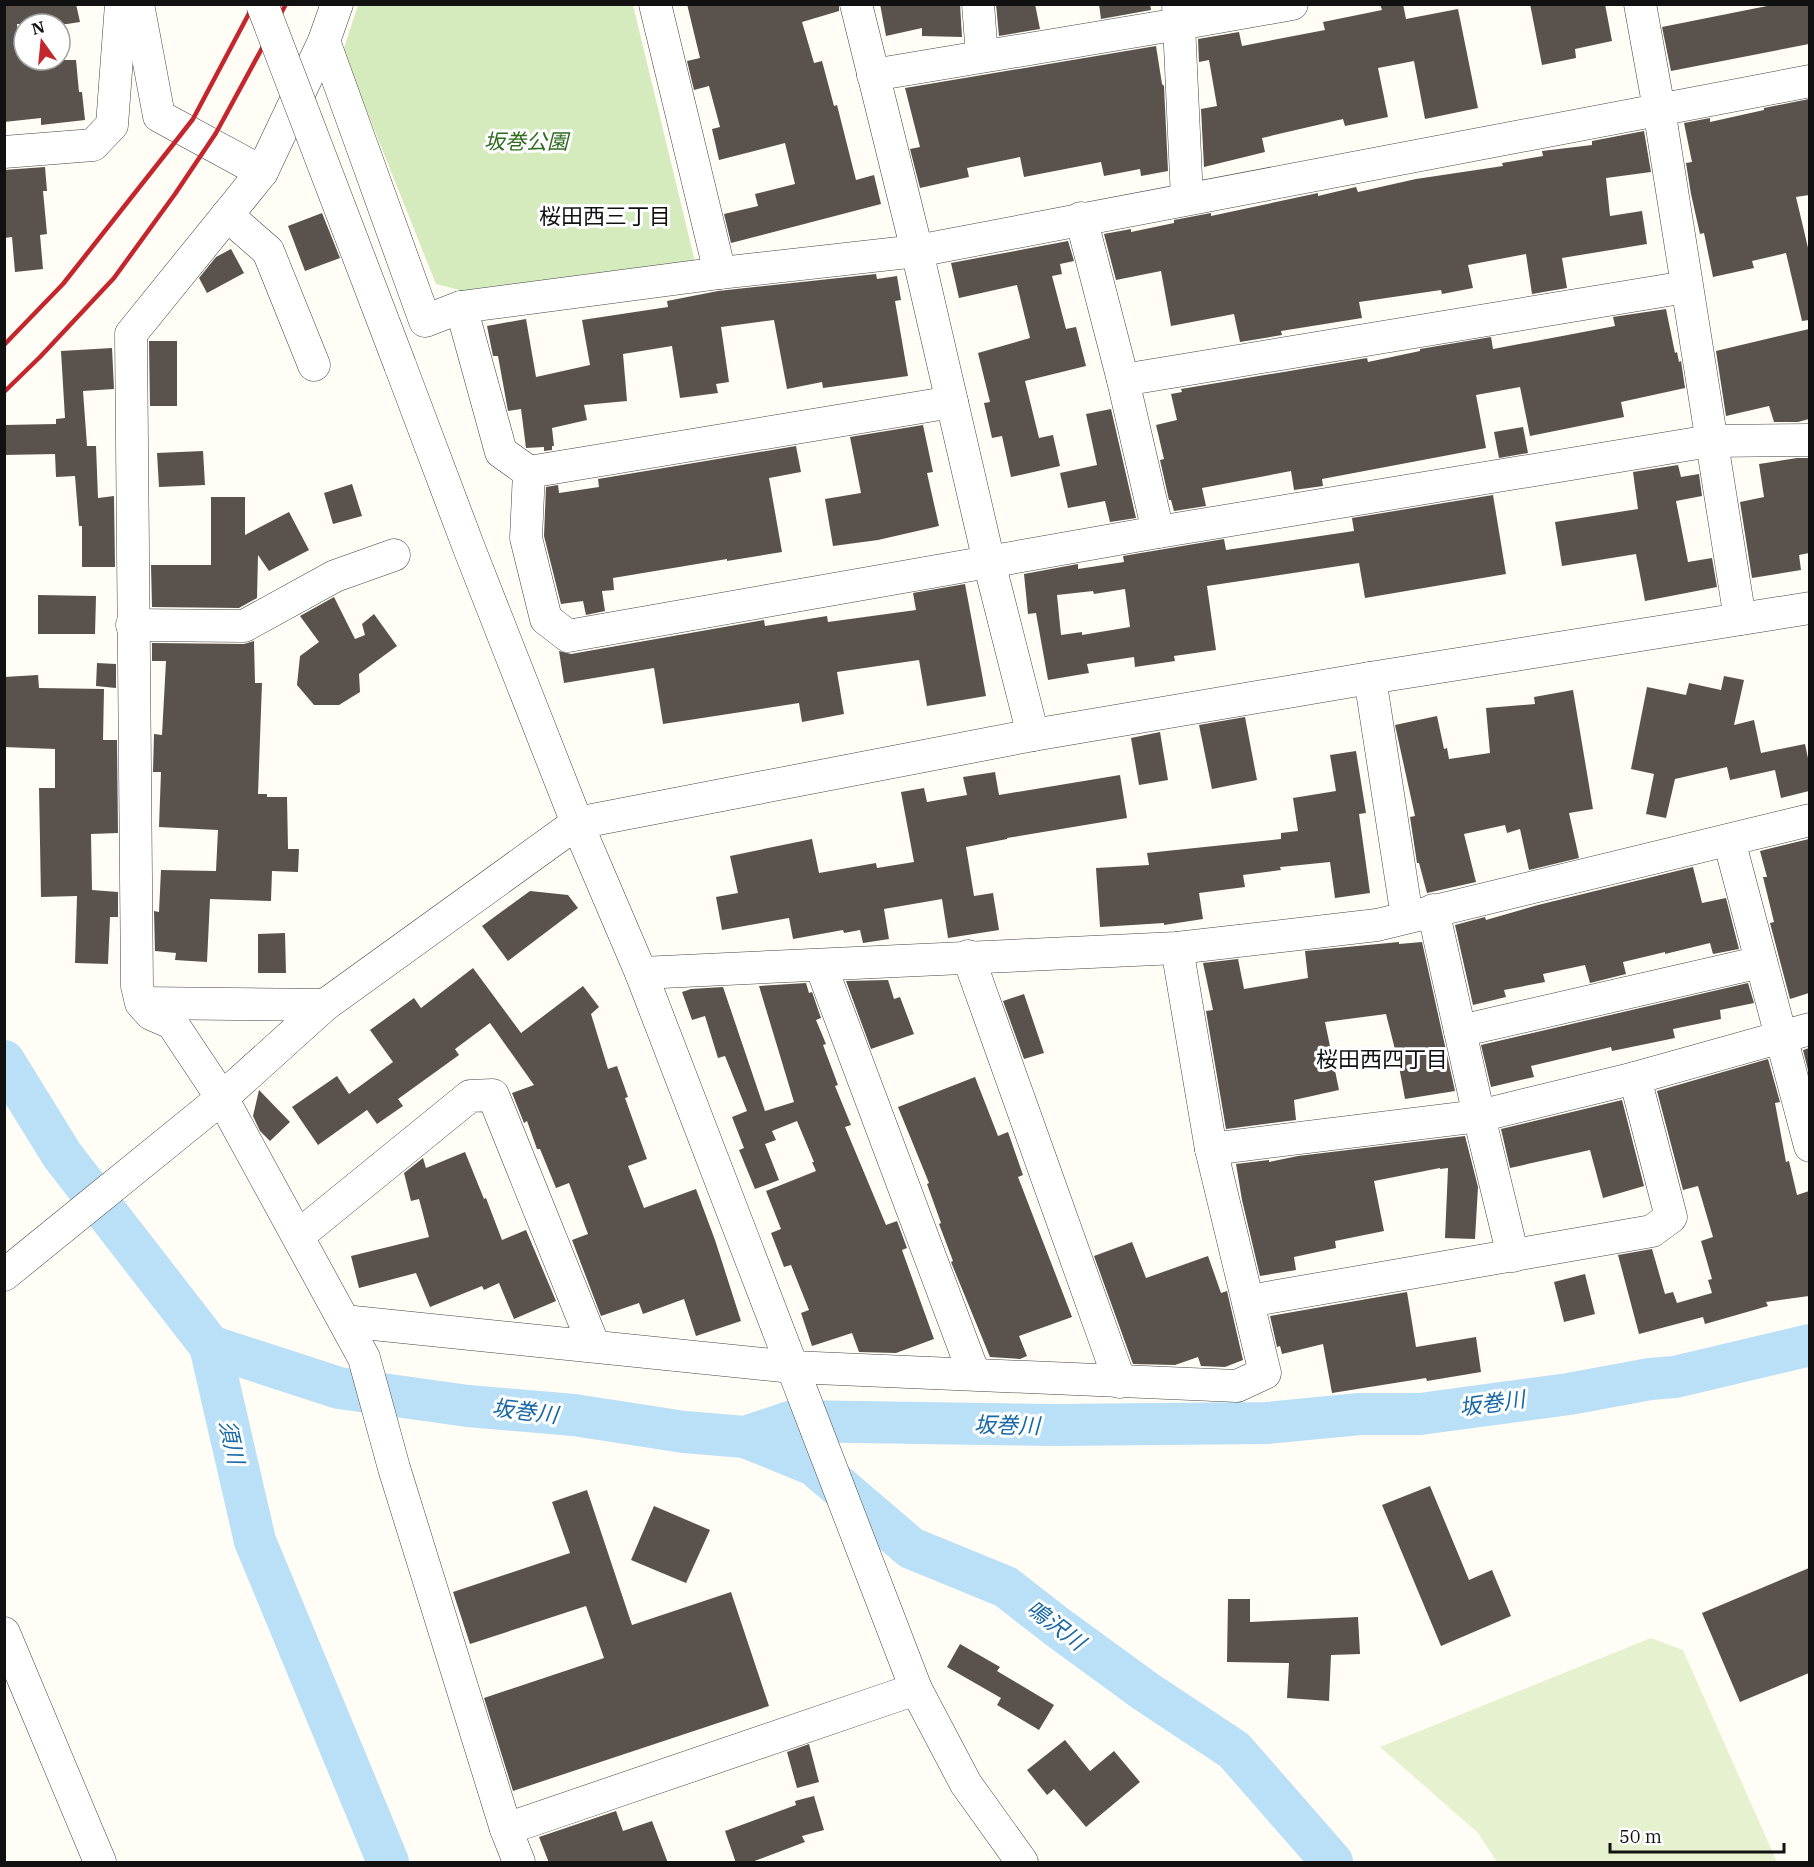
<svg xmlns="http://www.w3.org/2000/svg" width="1814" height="1867" font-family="'IBM Plex Serif','Noto Sans JP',serif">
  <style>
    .green { fill: #d5ebbd }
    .pitch { fill: #e6f2cf }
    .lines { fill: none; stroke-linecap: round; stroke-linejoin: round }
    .river { stroke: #b9e0f7; stroke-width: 42 }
    .building { fill: #5a524d; fill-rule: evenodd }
    .minor-casing { stroke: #444; stroke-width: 33 }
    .minor { stroke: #fff; stroke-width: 32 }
    .rail { stroke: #c4262e; stroke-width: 4.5 }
    .minor-bridge-casing { stroke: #444; stroke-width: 33; stroke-linecap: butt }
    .minor-bridge { stroke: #fff; stroke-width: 32 }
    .labels { text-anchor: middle; stroke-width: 6; stroke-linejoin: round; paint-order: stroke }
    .park-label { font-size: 21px; font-style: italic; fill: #2f6b1f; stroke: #fff }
    .neighbourhood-label { font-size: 22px; fill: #111; stroke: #fff }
    .water-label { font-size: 22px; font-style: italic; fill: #1768a6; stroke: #fff }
  </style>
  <rect width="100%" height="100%" fill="#fffdf5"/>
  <path class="green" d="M 358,5 L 633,5 L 696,266 L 475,294 L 436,284 L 343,51 Z"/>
  <path class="pitch" d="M 1651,1638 L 1683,1650 L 1777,1862 L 1497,1862 L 1478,1833 L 1380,1747 Z"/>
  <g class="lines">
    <g class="river">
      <path d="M 4,1061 L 62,1155 L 210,1346 L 255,1541 L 388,1862"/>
      <path d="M 210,1346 L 339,1388 L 468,1406 L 574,1415 L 684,1432 L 745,1437 L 793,1421 L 1056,1425 L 1267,1423 L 1360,1414 L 1420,1414 L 1569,1394 L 1650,1379 L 1675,1377 L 1810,1345"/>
      <path d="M 745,1437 L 814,1465 L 911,1548 L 1006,1587 L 1056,1626 L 1145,1691 L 1234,1750 L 1332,1862"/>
    </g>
  </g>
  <g class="building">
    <path d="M 4,4 L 76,4 L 80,22 L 67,24 L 17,24 L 22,60 L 76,60 L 79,92 L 82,92 L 85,120 L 41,125 L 41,118 L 4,122 Z"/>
    <path d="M 687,4 L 839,4 L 839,11 L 802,22 L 814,63 L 822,61 L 834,106 L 837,105 L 856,180 L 874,175 L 881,204 L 731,243 L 724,214 L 758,206 L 755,194 L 795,184 L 785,143 L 719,160 L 712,129 L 720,127 L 709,86 L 694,90 L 687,61 L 700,58 Z"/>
    <path d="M 880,4 L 960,4 L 962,37 L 922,36 L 922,28 L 886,36 Z"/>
    <path d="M 996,4 L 1035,4 L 1040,29 L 999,36 Z"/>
    <path d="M 1099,4 L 1150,4 L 1151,10 L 1101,19 Z"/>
    <path d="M 1380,4 L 1403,4 L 1406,19 L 1458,9 L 1478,108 L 1425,119 L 1414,61 L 1378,68 L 1388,117 L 1345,126 L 1343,119 L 1262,138 L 1265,152 L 1204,167 L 1201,109 L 1217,106 L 1209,60 L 1199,62 L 1198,39 L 1239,32 L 1242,46 L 1325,30 L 1323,22 L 1382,10 Z"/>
    <path d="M 1530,4 L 1605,4 L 1612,41 L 1575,49 L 1576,58 L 1542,65 Z"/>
    <path d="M 1777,4 L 1809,4 L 1809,44 L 1671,71 L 1662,27 Z"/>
    <path d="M 1156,46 L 1162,84 L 1164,86 L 1168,171 L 1141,176 L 1140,169 L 1104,176 L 1101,162 L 1024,177 L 1020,157 L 967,168 L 969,177 L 920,188 L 910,149 L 920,147 L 905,88 Z"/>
    <path d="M 1809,99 L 1809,195 L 1796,197 L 1809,252 L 1809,320 L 1802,321 L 1786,253 L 1752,261 L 1754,268 L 1713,277 L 1704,233 L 1700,234 L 1691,194 L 1686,163 L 1692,162 L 1684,123 L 1710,118 L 1710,122 L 1764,110 L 1764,108 Z"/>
    <path d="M 1644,131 L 1651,172 L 1606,178 L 1610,216 L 1642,211 L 1647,244 L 1562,258 L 1567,288 L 1532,294 L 1526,254 L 1468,265 L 1473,288 L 1442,294 L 1441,290 L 1359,302 L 1362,318 L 1281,331 L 1282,335 L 1240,342 L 1234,314 L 1171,326 L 1161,271 L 1116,280 L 1104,234 L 1131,229 L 1131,232 L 1174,223 L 1174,220 L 1211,213 L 1211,216 L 1318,193 L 1318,196 L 1356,187 L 1358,192 L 1416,179 L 1503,166 L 1502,163 L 1543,156 L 1542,151 L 1592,145 L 1592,141 Z"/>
    <path d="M 45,167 L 47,191 L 43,191 L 47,234 L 40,235 L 43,269 L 15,272 L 12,237 L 4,238 L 4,170 Z"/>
    <path d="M 322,213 L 340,258 L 305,271 L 288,226 Z"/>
    <path d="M 1068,241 L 1074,261 L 1060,264 L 1062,274 L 1052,276 L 1066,329 L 1076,327 L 1086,366 L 1025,381 L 1039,438 L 1053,435 L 1060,466 L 1011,477 L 1002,436 L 992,438 L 984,403 L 990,402 L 978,353 L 1030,338 L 1017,285 L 959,298 L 951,263 Z"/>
    <path d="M 231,249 L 244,273 L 207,293 L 199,278 L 216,257 Z"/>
    <path d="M 876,274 L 877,279 L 897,276 L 901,300 L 895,301 L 908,376 L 823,388 L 822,382 L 787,389 L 774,320 L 721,327 L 729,382 L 716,384 L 718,393 L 680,398 L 672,346 L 623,354 L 627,401 L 584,405 L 587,420 L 552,428 L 554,446 L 552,446 L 552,450 L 544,451 L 544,447 L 526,448 L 521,409 L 508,411 L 498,356 L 493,356 L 487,326 L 526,319 L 536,377 L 590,365 L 582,320 L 668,307 L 667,301 L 718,291 Z"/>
    <path d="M 1666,309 L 1675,353 L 1677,352 L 1679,362 L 1681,361 L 1685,388 L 1621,402 L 1624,417 L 1530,436 L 1520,387 L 1476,395 L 1486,448 L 1322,479 L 1323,486 L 1294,490 L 1291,471 L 1202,488 L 1206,506 L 1174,511 L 1171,500 L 1169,500 L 1160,460 L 1164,459 L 1156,425 L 1177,420 L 1171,394 L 1182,392 L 1181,389 L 1367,358 L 1368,362 L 1420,351 L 1420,349 L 1491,337 L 1493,349 L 1615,326 L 1613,317 Z"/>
    <path d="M 1809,329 L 1809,419 L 1798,422 L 1774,422 L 1769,406 L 1726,416 L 1716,351 Z"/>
    <path d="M 149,341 L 177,341 L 177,406 L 150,406 Z"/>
    <path d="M 112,348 L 114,389 L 83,391 L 87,446 L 96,446 L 98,498 L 114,496 L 115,567 L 82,567 L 82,526 L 79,526 L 75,476 L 56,477 L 55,454 L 4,455 L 4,425 L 56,424 L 56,419 L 65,418 L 61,351 Z"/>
    <path d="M 1111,409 L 1136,518 L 1110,522 L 1105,501 L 1068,508 L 1060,473 L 1097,465 L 1086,414 Z"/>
    <path d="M 923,425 L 933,472 L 927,473 L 939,526 L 878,540 L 833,546 L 825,499 L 861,493 L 850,437 Z"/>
    <path d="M 1523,427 L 1528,453 L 1499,458 L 1494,432 Z"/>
    <path d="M 796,446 L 801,472 L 769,478 L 782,552 L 727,561 L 727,559 L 613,578 L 614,590 L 602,591 L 605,611 L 586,615 L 583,601 L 561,604 L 544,536 L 546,487 L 558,485 L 559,493 L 599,487 L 598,479 Z"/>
    <path d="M 203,451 L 205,485 L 159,487 L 157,453 Z"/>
    <path d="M 1797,458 L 1809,458 L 1809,553 L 1799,555 L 1801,570 L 1752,578 L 1740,502 L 1764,497 L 1759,464 Z"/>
    <path d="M 1678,465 L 1681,477 L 1699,474 L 1702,496 L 1676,501 L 1688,562 L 1712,558 L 1717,587 L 1645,601 L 1636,554 L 1562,566 L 1555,522 L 1638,509 L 1633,472 Z"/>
    <path d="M 352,484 L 362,516 L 333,524 L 324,493 Z"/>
    <path d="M 1493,495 L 1506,574 L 1365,598 L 1359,563 L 1207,586 L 1216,650 L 1174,656 L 1175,661 L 1135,667 L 1134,657 L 1087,664 L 1089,673 L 1048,680 L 1036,613 L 1028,614 L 1024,574 L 1078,564 L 1078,569 L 1124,562 L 1123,556 L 1224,539 L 1226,550 L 1354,531 L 1352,518 ZM 1125,589 L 1130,627 L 1082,635 L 1082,632 L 1061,635 L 1057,595 L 1093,591 L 1094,594 Z"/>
    <path d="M 211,497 L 245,497 L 245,535 L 289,512 L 309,550 L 269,571 L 258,555 L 257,598 L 239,608 L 152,607 L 151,565 L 211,565 Z"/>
    <path d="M 965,584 L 986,696 L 927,706 L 919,660 L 837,672 L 844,714 L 802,722 L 799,703 L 663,724 L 654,668 L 564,683 L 559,651 L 571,654 L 764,620 L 765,626 L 827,616 L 828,622 L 916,610 L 913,593 Z"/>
    <path d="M 38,595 L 96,596 L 95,634 L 38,634 Z"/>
    <path d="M 334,597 L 355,639 L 365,635 L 362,624 L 374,614 L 397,646 L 359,674 L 360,692 L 339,705 L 314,705 L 297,685 L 300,656 L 319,642 L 300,616 Z"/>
    <path d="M 254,641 L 255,683 L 262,683 L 258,794 L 267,794 L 267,797 L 287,797 L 288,849 L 299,849 L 298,872 L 272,871 L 271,901 L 210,899 L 207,962 L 175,960 L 176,953 L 155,951 L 154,911 L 159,912 L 161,870 L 216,871 L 218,830 L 159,827 L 161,772 L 153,772 L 154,734 L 162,735 L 166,661 L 152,661 L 152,643 L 244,644 Z"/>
    <path d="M 97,663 L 116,664 L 116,688 L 96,686 Z"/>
    <path d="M 38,675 L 39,688 L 104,689 L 103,740 L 117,740 L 118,833 L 91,834 L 92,890 L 118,892 L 118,917 L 110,917 L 108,964 L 75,963 L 77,896 L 41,897 L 39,788 L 55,788 L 55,749 L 4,747 L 4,677 Z"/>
    <path d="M 1724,676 L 1744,680 L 1734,725 L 1754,720 L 1761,753 L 1805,744 L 1809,763 L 1809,791 L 1781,798 L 1775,770 L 1730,780 L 1727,767 L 1675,779 L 1666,818 L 1646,814 L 1654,774 L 1631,769 L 1647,687 L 1686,695 L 1689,683 L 1721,690 Z"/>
    <path d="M 1573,690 L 1593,809 L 1569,813 L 1579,858 L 1529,870 L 1520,829 L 1507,833 L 1505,825 L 1464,834 L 1476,882 L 1427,893 L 1419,863 L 1417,863 L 1410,817 L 1415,816 L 1395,725 L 1437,716 L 1444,749 L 1447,748 L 1449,759 L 1490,753 L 1486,708 L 1535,704 L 1534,697 Z"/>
    <path d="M 1245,717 L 1257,780 L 1212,789 L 1199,725 Z"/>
    <path d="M 1160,732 L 1168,780 L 1139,785 L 1131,738 Z"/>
    <path d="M 1356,751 L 1366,813 L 1359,814 L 1370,893 L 1335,898 L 1330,862 L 1280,867 L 1281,870 L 1243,875 L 1245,887 L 1199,893 L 1203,919 L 1164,925 L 1164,923 L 1100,927 L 1096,868 L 1149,865 L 1147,853 L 1281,839 L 1281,833 L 1298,831 L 1293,798 L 1336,791 L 1330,755 Z"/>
    <path d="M 995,772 L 999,795 L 1120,775 L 1127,818 L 1007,838 L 1007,839 L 966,847 L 974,896 L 993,893 L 999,930 L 948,938 L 942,899 L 884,909 L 889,939 L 863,943 L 860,930 L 844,933 L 843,930 L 793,939 L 789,918 L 722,930 L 716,897 L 738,893 L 730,856 L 812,839 L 819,873 L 876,863 L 877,868 L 914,862 L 901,792 L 924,788 L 927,802 L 967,795 L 963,777 Z"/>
    <path d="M 1809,839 L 1809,993 L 1790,999 L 1770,923 L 1774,922 L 1763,877 L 1767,877 L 1760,851 Z"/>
    <path d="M 1693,867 L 1702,903 L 1726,898 L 1739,949 L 1713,954 L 1710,943 L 1665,954 L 1665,952 L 1623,962 L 1626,974 L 1590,983 L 1585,965 L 1543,974 L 1545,982 L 1504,990 L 1506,997 L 1473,1005 L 1455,925 L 1485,917 L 1486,920 L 1538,905 Z"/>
    <path d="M 530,891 L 568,895 L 578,908 L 508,961 L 482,926 Z"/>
    <path d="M 285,933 L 286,973 L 258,973 L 258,934 Z"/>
    <path d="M 1399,942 L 1399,944 L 1422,942 L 1455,1091 L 1405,1099 L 1398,1061 L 1386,1014 L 1325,1022 L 1339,1090 L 1294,1100 L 1296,1120 L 1226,1129 L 1206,1011 L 1213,1010 L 1203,963 L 1238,959 L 1244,989 L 1308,978 L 1305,951 Z"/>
    <path d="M 473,968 L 521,1033 L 583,986 L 599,1007 L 591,1014 L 608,1069 L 617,1066 L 628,1097 L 625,1098 L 647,1159 L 628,1166 L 644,1208 L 696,1189 L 715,1240 L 741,1321 L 696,1336 L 684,1299 L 643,1314 L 639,1303 L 601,1316 L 572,1240 L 588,1234 L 569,1183 L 556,1188 L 540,1149 L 537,1149 L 527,1121 L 524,1123 L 512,1093 L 534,1085 L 490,1023 L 455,1049 L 459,1055 L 398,1099 L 403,1106 L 377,1124 L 367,1110 L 318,1145 L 292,1107 L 337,1076 L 349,1094 L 393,1062 L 370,1030 L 414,998 L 421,1008 Z"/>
    <path d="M 888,980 L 894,999 L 900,997 L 914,1034 L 871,1049 L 846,981 Z"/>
    <path d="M 806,983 L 809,993 L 812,992 L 821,1018 L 816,1020 L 826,1044 L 823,1045 L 838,1085 L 835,1086 L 851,1125 L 845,1127 L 886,1225 L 897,1221 L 907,1248 L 902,1250 L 934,1339 L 896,1353 L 859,1352 L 852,1333 L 812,1346 L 801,1313 L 809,1310 L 791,1265 L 784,1267 L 771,1233 L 781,1229 L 766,1191 L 816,1171 L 812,1162 L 814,1162 L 797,1121 L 772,1131 L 776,1140 L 765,1144 L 779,1180 L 755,1189 L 739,1150 L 744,1148 L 732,1117 L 747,1111 L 725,1056 L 718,1058 L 705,1016 L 692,1020 L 682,992 L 691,989 L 723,987 L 765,1111 L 794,1102 L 759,986 Z"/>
    <path d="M 1748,983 L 1754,1003 L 1720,1010 L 1721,1019 L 1673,1029 L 1675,1038 L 1612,1051 L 1611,1047 L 1531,1066 L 1534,1077 L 1491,1087 L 1481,1045 Z"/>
    <path d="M 1024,994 L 1044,1053 L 1024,1059 L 1003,1001 Z"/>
    <path d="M 1809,1048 L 1809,1074 L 1803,1050 Z"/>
    <path d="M 1768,1059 L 1780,1102 L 1775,1103 L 1786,1162 L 1789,1161 L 1797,1195 L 1809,1191 L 1809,1296 L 1766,1302 L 1768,1306 L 1705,1324 L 1703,1317 L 1639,1334 L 1618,1255 L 1652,1249 L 1665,1294 L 1673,1292 L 1677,1303 L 1712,1293 L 1708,1280 L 1712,1279 L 1701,1241 L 1713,1237 L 1698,1186 L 1683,1190 L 1657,1091 Z"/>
    <path d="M 975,1077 L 998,1136 L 1008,1132 L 1023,1175 L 1018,1177 L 1072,1317 L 1019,1336 L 1027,1356 L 1020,1359 L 990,1357 L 951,1262 L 953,1261 L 939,1224 L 941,1223 L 927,1184 L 929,1183 L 898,1107 Z"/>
    <path d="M 259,1090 L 290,1122 L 270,1141 L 260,1131 L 253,1116 Z"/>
    <path d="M 1622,1100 L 1644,1186 L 1603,1198 L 1590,1150 L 1510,1168 L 1501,1129 Z"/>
    <path d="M 1465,1136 L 1478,1187 L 1475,1239 L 1445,1238 L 1448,1168 L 1440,1169 L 1440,1168 L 1374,1181 L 1384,1231 L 1335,1241 L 1336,1248 L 1294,1257 L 1296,1270 L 1260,1276 L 1242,1200 L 1236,1164 L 1269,1160 L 1269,1162 L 1298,1156 Z"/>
    <path d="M 465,1152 L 484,1199 L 486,1198 L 502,1240 L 526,1230 L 556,1301 L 514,1319 L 499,1283 L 484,1290 L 482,1286 L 430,1307 L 416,1273 L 359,1288 L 351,1256 L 429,1237 L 419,1199 L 411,1201 L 404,1173 L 423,1158 L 426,1168 Z"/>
    <path d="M 1132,1242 L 1146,1278 L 1208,1256 L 1221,1293 L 1227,1291 L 1243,1360 L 1225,1367 L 1201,1366 L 1198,1357 L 1175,1365 L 1133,1364 L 1094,1256 Z"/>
    <path d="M 1585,1274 L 1595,1314 L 1564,1322 L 1554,1282 Z"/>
    <path d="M 1407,1292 L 1416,1347 L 1476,1337 L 1481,1372 L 1427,1381 L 1426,1378 L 1332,1393 L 1323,1344 L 1282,1354 L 1280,1346 L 1277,1347 L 1270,1316 Z"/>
    <path d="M 1430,1486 L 1469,1580 L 1492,1570 L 1511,1616 L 1441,1646 L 1382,1505 Z"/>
    <path d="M 587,1490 L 632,1625 L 731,1592 L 769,1706 L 513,1791 L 484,1698 L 604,1658 L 586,1606 L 470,1644 L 453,1592 L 570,1553 L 552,1502 Z"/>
    <path d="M 654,1506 L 710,1530 L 686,1583 L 631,1560 Z"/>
    <path d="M 1809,1568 L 1809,1673 L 1740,1702 L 1702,1613 Z"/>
    <path d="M 1228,1599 L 1250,1599 L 1250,1622 L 1358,1617 L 1360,1654 L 1331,1655 L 1329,1701 L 1287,1698 L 1289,1663 L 1227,1662 Z"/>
    <path d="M 960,1644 L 1000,1667 L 997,1671 L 1054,1705 L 1039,1730 L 997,1705 L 1001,1698 L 947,1667 Z"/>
    <path d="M 1065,1740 L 1090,1771 L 1114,1751 L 1140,1782 L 1086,1827 L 1054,1789 L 1047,1795 L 1027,1770 Z"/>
    <path d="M 809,1744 L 819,1782 L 797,1788 L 787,1752 Z"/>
    <path d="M 814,1796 L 824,1830 L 802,1836 L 805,1842 L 749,1863 L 736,1863 L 725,1831 L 796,1805 L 795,1801 Z"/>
    <path d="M 616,1811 L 623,1831 L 652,1821 L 668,1863 L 549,1863 L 539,1837 Z"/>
  </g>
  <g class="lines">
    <defs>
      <g id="minor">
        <path d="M 138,4 L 159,116 L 262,172"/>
        <path d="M 337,4 L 324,41 L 425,321 L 461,307 L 720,273 L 917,251 L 1810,81"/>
        <path d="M 655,4 L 720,273"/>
        <path d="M 856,4 L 917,251 L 989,562 L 1033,735"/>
        <path d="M 978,4 L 982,56"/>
        <path d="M 1640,4 L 1659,109 L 1740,619"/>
        <path d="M 324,41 L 262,172 L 131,334 L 137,986 L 141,1003 L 151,1014 L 172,1023 L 222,1098 L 364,1358 L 394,1468 L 506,1829 L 519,1862"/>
        <path d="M 873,75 L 1179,24 L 1178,4"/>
        <path d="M 4,152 L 93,145 L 112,125 L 121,4"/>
        <path d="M 1187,199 L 1179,24 L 1292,4"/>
        <path d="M 227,215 L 268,251 L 314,365"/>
        <path d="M 1081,218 L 1123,380 L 1158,532"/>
        <path d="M 461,307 L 501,452 L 529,472 L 526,538 L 546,619 L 568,636 L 1158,532 L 1710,441 L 1810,440"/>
        <path d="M 400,365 L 469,548 L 577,823 L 641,973 L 916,1689 L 966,1784 L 1022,1862"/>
        <path d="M 1123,380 L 1686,287"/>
        <path d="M 529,472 L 952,402"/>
        <path d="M 132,625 L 244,626 L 335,576 L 394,555"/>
        <path d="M 1370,678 L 1407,917"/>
        <path d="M 1729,840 L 1810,1146"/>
        <path d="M 1433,910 L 1479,1116 L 1513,1256"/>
        <path d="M 968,956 L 1120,1382"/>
        <path d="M 821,966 L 974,1374"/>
        <path d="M 641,973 L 1177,948 L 1377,925 L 1810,820"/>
        <path d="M 142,1003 L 325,1005"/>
        <path d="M 1460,1031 L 1761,962"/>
        <path d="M 1211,1149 L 1479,1116 L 1635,1078 L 1810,1029"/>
        <path d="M 298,1236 L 470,1096 L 493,1095 L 594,1346"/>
        <path d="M 4,1275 L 222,1098 L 325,1005 L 577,823 L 1033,735 L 1370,678 L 1810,608"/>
        <path d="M 1249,1301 L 1652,1231 L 1671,1217 L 1635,1078"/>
        <path d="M 344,1321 L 792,1367 L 1237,1386 L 1265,1373 L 1211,1149 L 1177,948"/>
        <path d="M 4,1633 L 100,1862"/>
        <path d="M 506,1829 L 916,1689"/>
      </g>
    </defs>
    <use href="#minor" class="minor-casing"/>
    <use href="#minor" class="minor"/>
    <g class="rail">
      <path d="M 4,345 L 63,284 L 179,137 L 193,119 L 254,4"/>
      <path d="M 4,392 L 40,357 L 114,278 L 175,194 L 216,133 L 286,4"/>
    </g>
    <defs>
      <path id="minor-bridge" d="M 262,4 L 400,365"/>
    </defs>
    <use href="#minor-bridge" class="minor-bridge-casing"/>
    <use href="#minor-bridge" class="minor-bridge"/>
  </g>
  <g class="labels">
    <g class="park-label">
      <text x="526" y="149">坂巻公園</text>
    </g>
    <g class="neighbourhood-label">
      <text x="605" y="224">桜田西三丁目</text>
      <text x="1382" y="1067">桜田西四丁目</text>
    </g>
    <g class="water-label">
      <text transform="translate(1492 1403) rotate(-8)" y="8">坂巻川</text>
      <text transform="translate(525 1411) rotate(7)" y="8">坂巻川</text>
      <text transform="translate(1007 1425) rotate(1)" y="8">坂巻川</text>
      <text transform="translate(232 1442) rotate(77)" y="8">須川</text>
      <text transform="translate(1056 1625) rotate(37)" y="8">鳴沢川</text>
    </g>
  </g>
  <rect width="1814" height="1867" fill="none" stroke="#111111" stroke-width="12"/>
  <g transform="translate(42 42) rotate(345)"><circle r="28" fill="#ffffff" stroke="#a0a0a0" stroke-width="1.5"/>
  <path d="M0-4.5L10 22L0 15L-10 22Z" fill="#c4262e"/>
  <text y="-9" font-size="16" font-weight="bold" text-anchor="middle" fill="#111111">N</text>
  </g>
  <path d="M1610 1843v9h174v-9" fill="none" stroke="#111111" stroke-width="3"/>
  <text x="1619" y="1843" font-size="18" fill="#111111" stroke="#ffffff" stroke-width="4.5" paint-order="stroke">50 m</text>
</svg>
